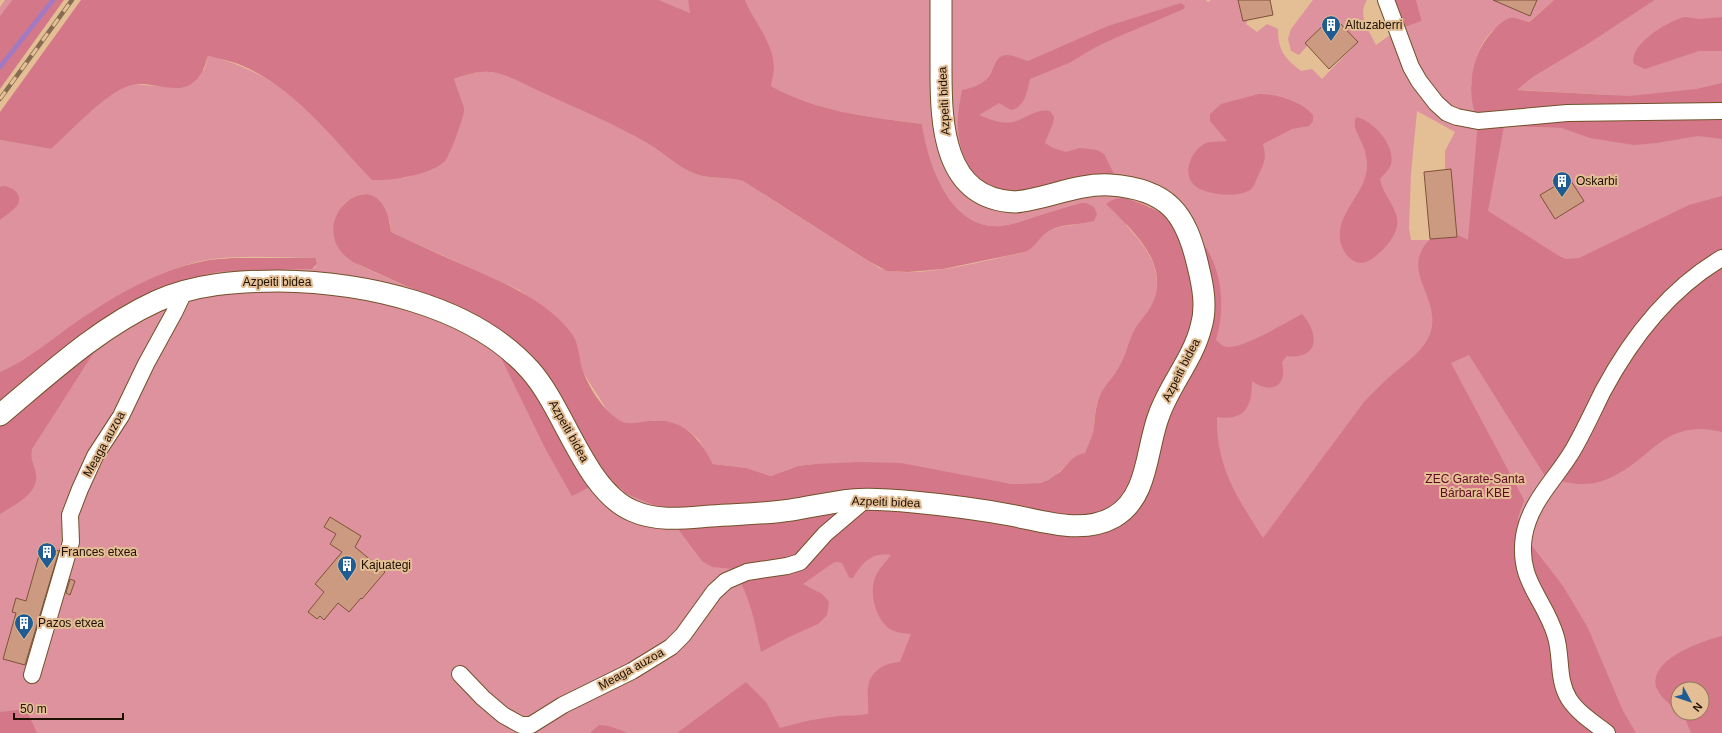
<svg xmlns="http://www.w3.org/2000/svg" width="1722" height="733" font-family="Helvetica,sans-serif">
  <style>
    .green { fill: #dd929e; fill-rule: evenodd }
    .forest { fill: #d47889 }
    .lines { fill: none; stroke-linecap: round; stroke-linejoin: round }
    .stream { stroke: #a279c3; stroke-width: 4.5 }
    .building { fill: #cc9a80; stroke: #7f523a }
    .minor-casing { stroke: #72512a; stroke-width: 18 }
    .major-casing { stroke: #72512a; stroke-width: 23 }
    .minor { stroke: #fff; stroke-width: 16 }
    .major { stroke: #fff; stroke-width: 21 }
    .rail-casing { stroke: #866c50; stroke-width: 4.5 }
    .rail { stroke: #e4be95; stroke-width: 3; stroke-dasharray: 9; stroke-linecap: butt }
    .labels { text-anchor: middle; stroke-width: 4; stroke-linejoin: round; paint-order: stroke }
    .poi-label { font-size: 12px; fill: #1e1103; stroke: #e4be95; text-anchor: start }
    .street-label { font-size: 12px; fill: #1e1103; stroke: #e4be95 }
    .park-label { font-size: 12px; fill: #5f0925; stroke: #e4be95 }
  </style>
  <rect width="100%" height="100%" fill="#e4be95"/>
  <g class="green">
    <path d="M 5,0 L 12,0 L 0,16 L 0,7 Z"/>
    <path d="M 659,0 L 688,0 L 691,13 L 690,13 Z"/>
    <path d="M 745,0 L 1206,0 L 1208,2 L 1211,0 L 1245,0 L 1250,15 L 1246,24 L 1257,32 L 1267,24 L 1278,29 C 1278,50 1284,58 1301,71 L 1312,69 L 1322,79 L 1354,46 L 1328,22 L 1299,55 L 1291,51 L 1288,39 L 1291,29 L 1313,0 L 1367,0 C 1357,16 1369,30 1376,45 L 1397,30 L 1422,21 L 1416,0 L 1554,0 L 1528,22 C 1520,20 1516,21 1507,23 C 1480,32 1475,59 1471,85 L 1504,126 L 1562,128 L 1611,95 L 1517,90 L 1533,77 L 1588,44 L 1655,0 L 1722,0 L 1722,733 L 0,733 L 0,420 L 165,287 L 193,278 L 218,272 L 312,269 L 316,267 L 317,261 L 316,258 C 278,258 238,254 201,261 C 164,269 123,292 91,312 C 61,332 33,357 0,372 L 0,220 C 15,208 27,204 10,187 L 0,187 L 0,140 L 51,149 C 69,132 105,94 127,86 C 137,82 147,87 157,85 C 173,81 188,75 204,70 L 208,56 C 235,62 254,71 278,86 L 404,178 L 434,168 L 449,155 L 464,112 L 464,107 L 454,79 C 466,75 477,71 490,72 C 508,74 527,86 543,93 C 578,109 614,124 647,143 C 663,152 676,166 693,173 C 709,180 727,176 743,181 L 879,268 C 915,281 987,260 1025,252 C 1034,248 1039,237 1049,231 C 1061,225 1077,225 1090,222 L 1081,203 C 1065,207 1050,212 1034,217 C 1024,220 1013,225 1002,226 C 950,231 928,164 922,124 C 869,117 818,112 771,86 C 772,80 774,74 774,68 C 774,42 754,22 745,0 ZM 1417,111 L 1455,132 L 1445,151 L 1445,173 L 1430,240 L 1411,240 L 1409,228 L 1411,173 ZM 362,194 L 370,195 L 390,222 L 391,232 L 519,290 L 550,312 L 562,323 L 577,345 L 582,369 L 586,377 L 609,413 L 617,420 L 626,423 L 634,424 L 656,420 L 667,422 L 681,427 L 691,433 L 699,440 L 713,464 L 746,468 L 771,476 L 798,466 L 815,464 L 1011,484 C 1029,485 1045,485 1058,473 C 1067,465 1073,456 1085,453 C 1088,444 1093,436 1094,427 C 1095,414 1095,404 1102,392 C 1106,384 1113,377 1118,370 C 1125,358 1127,343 1134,331 C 1138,323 1145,318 1149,311 C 1168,276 1150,251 1126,225 L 1130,199 L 1151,207 L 1174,392 L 996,525 L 627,494 L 607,478 L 483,321 L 361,266 C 354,262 340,251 336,243 C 330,232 336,214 343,205 C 348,199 355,196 362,194 ZM 1678,689 L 1702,689 L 1702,713 L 1678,713 Z"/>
  </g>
  <g class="forest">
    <path d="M 12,0 L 64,0 L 0,89 L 0,16 Z"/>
    <path d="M 81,0 L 659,0 L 690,13 L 688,0 L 745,0 C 754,22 774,42 774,68 C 774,74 772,80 771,86 C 818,112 869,117 922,124 C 928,164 950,231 1002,226 C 1013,225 1024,220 1034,217 C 1050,212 1065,207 1081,203 L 1086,203 L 1094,207 L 1097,214 L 1094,221 L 1090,222 C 1077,225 1061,224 1049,231 C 1039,237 1035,248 1025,252 L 943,269 L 908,272 L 887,271 L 870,262 L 743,181 C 726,176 710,180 693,173 C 676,166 663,152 647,143 C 614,124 578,109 543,93 C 527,86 508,74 490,72 C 477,71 466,75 454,79 L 464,107 L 464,112 C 462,121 450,156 445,161 C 431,175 391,181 372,180 C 333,139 296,89 243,66 C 232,61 220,59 208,56 C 206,60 205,66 203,70 C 184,106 154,75 126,87 C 104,95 70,132 51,149 L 0,140 L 0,112 Z"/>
    <path d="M 1386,0 L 1416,0 L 1422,21 L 1397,30 Z"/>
    <path d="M 1554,0 L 1655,0 L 1588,44 L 1533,77 L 1517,90 L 1629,96 L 1696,89 L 1722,83 L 1722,139 L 1698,136 L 1657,143 L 1634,145 L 1590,138 L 1562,128 L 1504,126 L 1488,211 L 1559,256 L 1566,259 L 1579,258 L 1689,205 L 1722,196 L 1722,432 C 1662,417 1652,462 1605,480 C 1586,488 1564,483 1545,476 L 1469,355 L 1451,363 L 1524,500 L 1518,518 L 1519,526 L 1529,542 L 1563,586 L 1588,628 L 1623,711 L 1636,733 L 677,733 L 746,682 L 766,702 L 780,728 C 800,722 819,718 839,716 C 849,715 858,716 868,714 C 869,705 867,697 868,688 C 870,671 884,663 900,662 L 911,634 C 904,633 896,633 890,629 C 876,620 869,593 875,578 C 878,569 885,563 891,555 C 871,552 862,563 853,578 L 851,578 L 849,577 L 842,563 L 837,562 L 833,563 L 803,584 L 822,594 L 826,598 L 829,602 L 827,615 L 818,624 L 789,637 L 761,652 C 755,623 750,595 733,569 L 712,567 L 702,561 L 663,509 L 627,494 L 607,478 L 572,496 L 546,450 L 483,321 L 353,262 C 295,225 382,148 391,232 C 417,244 442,256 468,267 C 504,283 548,301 572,334 C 579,344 579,357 582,368 C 587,385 602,408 616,418 C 626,426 636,423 648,421 C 682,417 699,437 713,464 L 746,468 L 771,476 L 798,466 L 815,464 L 859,462 L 901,463 L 1011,484 L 1023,484 L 1040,483 L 1048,480 L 1060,472 L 1072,459 L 1078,455 L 1085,453 C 1088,444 1093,436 1094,427 C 1095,414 1096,403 1102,391 C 1107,383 1113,377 1118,369 C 1126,356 1128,340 1136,327 C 1142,318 1149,312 1153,302 C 1170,262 1131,229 1106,204 C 1111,200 1116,198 1122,198 C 1144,200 1195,231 1207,249 C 1223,277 1225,310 1216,340 C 1219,343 1222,346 1227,347 C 1242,349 1287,322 1302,314 C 1320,334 1319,360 1287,356 L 1282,362 C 1288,386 1271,395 1252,381 C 1252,407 1245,421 1217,417 C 1216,467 1237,497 1263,538 L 1364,402 C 1374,392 1384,381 1395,372 C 1407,362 1424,350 1430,334 C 1443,297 1398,272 1430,239 L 1460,236 L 1468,240 L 1478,121 C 1465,93 1471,53 1493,31 C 1497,26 1503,20 1510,18 C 1516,17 1523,21 1529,22 Z"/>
    <path d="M 1181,3 L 1185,6 L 1184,9 L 1115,38 L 1096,47 L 1069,63 L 1030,79 C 1027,92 1025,107 1011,110 L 999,103 L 979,115 C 989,119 1002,125 1013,122 C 1026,119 1036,108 1050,111 L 1054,117 L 1053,123 L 1045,143 L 1053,148 L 1066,152 L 1080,148 L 1097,150 L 1104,154 L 1114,174 C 1092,179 1070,183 1048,188 C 1038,190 1026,194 1015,193 C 978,191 959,161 958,126 C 957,114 960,102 962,90 C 972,88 981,85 988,78 C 995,70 994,55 1007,55 C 1013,55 1021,59 1028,61 L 1108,26 Z"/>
    <path d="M 1685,17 L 1699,19 L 1722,17 L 1722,51 L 1699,51 L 1645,69 L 1634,64 C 1628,45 1669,20 1685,17 Z"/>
    <path d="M 1259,94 C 1277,94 1301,101 1313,115 L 1313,121 L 1309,126 L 1292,129 L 1263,144 C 1267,158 1264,163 1258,176 C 1256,180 1255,186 1251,189 C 1240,199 1202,195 1193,184 C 1182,171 1192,150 1206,143 C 1213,141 1221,142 1227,141 L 1210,121 L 1210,114 L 1221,104 Z"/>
    <path d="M 1356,117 C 1373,120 1396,146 1391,164 C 1389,170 1384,174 1380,179 C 1383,197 1400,209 1397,226 C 1395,239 1378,257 1366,262 C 1352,267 1341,250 1340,239 C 1337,211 1367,193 1367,166 C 1367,161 1366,156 1365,151 C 1362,140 1351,128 1356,117 Z"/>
    <path d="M 4,186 C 13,187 24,195 17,206 C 13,211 5,216 0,220 L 0,187 Z"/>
    <path d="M 234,258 L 316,258 L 317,264 L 312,269 L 218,272 L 193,278 L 165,287 L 105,335 L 32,449 C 30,461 34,463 36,474 C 39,494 14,505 0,514 L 0,372 C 29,359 53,338 79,320 C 114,296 159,270 200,262 C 211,259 222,259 234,258 Z"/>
    <path d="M 1722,636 L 1722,733 L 1691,733 L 1686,721 L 1679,713 L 1702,713 L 1702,689 L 1678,689 L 1678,712 C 1671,705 1661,698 1657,689 C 1646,660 1702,641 1722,636 Z"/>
    <path d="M 26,709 L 37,733 L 0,733 L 0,712 Z"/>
    <path d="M 599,725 L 609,726 L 628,733 L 590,733 Z"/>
  </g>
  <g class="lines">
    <path class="stream" d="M 0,67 L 53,0"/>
  </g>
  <g class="building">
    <path d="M 1238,0 L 1270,0 L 1273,15 L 1243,21 Z"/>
    <path d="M 1493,0 L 1537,0 L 1530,16 Z"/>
    <path d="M 1333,16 L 1358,42 L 1329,69 L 1305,43 Z"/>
    <path d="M 1451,169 L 1457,237 L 1430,239 L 1424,172 Z"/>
    <path d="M 1569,178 L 1584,201 L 1555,219 L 1540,195 Z"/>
    <path d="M 330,517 L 361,536 L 355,547 L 385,572 L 362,599 L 361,598 L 349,612 L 338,603 L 324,620 L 320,616 L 317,619 L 308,612 L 324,592 L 315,584 L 342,552 L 330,544 L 336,534 L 324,527 Z"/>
    <path d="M 42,545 L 59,551 L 25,665 L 3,659 L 16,613 L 12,612 L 16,598 L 26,601 Z"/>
    <path d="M 70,579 L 75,581 L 70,595 L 66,593 Z"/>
  </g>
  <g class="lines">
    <defs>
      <g id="minor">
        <path d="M 1386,0 L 1411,67 L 1419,81 L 1436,103 L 1447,113 L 1457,117 L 1478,121 L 1567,113 L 1722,111"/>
        <path d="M 460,674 L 483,698 L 503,715 L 521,725 L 531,725 L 563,705 L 632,671 L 671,647 L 683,635 L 714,592 L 726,581 L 747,572 L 787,566 L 800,562 L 825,534 L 866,499"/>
        <path d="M 32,675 L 71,542 L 70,515 L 80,489 L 95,456 L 121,416 L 146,364 L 174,313 L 184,292"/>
        <path d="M 1607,733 C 1594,723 1578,713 1569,699 C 1557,679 1562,658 1556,637 C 1545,598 1517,582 1524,536 C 1530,501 1556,479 1573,450 C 1584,431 1593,411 1603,391 C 1632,337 1669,289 1722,258"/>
      </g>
      <path id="major" d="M 0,415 C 49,374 98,328 157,301 C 195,284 237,281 278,281 C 363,282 471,304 530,370 C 565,409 585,491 633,511 C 658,522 685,518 711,516 C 738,514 764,514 791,510 C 811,507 831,502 852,500 C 872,498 893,500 914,502 C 946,505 978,509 1010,515 C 1043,521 1082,535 1114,517 C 1149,497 1146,448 1159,415 C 1170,384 1193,359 1201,327 C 1207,307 1203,286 1198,266 C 1186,213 1168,189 1110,185 C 1078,183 1046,199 1015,202 C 943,199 941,124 941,70 C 941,47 941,23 941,0"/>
    </defs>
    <use href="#minor" class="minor-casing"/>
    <use href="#major" class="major-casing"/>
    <use href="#minor" class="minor"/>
    <use href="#major" class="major"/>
    <defs>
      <path id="rail" d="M 0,99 L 72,0"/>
    </defs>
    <use href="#rail" class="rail-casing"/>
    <use href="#rail" class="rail"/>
  </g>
  <defs>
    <symbol id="building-pin" viewBox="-11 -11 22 30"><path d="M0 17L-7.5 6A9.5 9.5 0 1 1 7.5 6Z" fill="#1e5c93" stroke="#e4be95"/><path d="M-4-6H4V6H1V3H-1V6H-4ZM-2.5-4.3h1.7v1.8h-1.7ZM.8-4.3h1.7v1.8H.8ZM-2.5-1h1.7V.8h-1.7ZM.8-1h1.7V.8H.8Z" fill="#fff"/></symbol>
  </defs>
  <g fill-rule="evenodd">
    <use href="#building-pin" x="1320" y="14" width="22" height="30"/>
    <use href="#building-pin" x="1551" y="170" width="22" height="30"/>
    <use href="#building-pin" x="36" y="541" width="22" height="30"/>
    <use href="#building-pin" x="336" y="554" width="22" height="30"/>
    <use href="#building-pin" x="13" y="612" width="22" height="30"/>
  </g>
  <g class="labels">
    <g class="poi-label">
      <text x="1345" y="29">Altuzaberri</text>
      <text x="1576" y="185">Oskarbi</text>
      <text x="61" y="556">Frances etxea</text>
      <text x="361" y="569">Kajuategi</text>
      <text x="38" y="627">Pazos etxea</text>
    </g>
    <g class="street-label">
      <text transform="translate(944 101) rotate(-93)" y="4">Azpeiti bidea</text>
      <text x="277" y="286">Azpeiti bidea</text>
      <text transform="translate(1181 370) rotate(-63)" y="4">Azpeiti bidea</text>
      <text transform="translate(569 431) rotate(61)" y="4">Azpeiti bidea</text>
      <text transform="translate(104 444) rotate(-61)" y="4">Meaga auzoa</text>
      <text transform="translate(886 502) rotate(2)" y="4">Azpeiti bidea</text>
      <text transform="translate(631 669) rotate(-29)" y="4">Meaga auzoa</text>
    </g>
    <g class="park-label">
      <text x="1475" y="483">ZEC Garate-Santa<tspan x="1475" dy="14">Bárbara KBE</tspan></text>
    </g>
  </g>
  <g transform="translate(1690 701) rotate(130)"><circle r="19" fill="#e4be95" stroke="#95795b"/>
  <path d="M0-3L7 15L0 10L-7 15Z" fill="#1e5c93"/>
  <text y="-6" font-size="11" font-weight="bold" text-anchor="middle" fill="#1e1103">N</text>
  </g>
  <path d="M14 713v6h109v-6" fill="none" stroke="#1e1103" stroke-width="2"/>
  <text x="20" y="713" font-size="12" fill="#1e1103" stroke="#e4be95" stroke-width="3" paint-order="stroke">50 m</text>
</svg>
